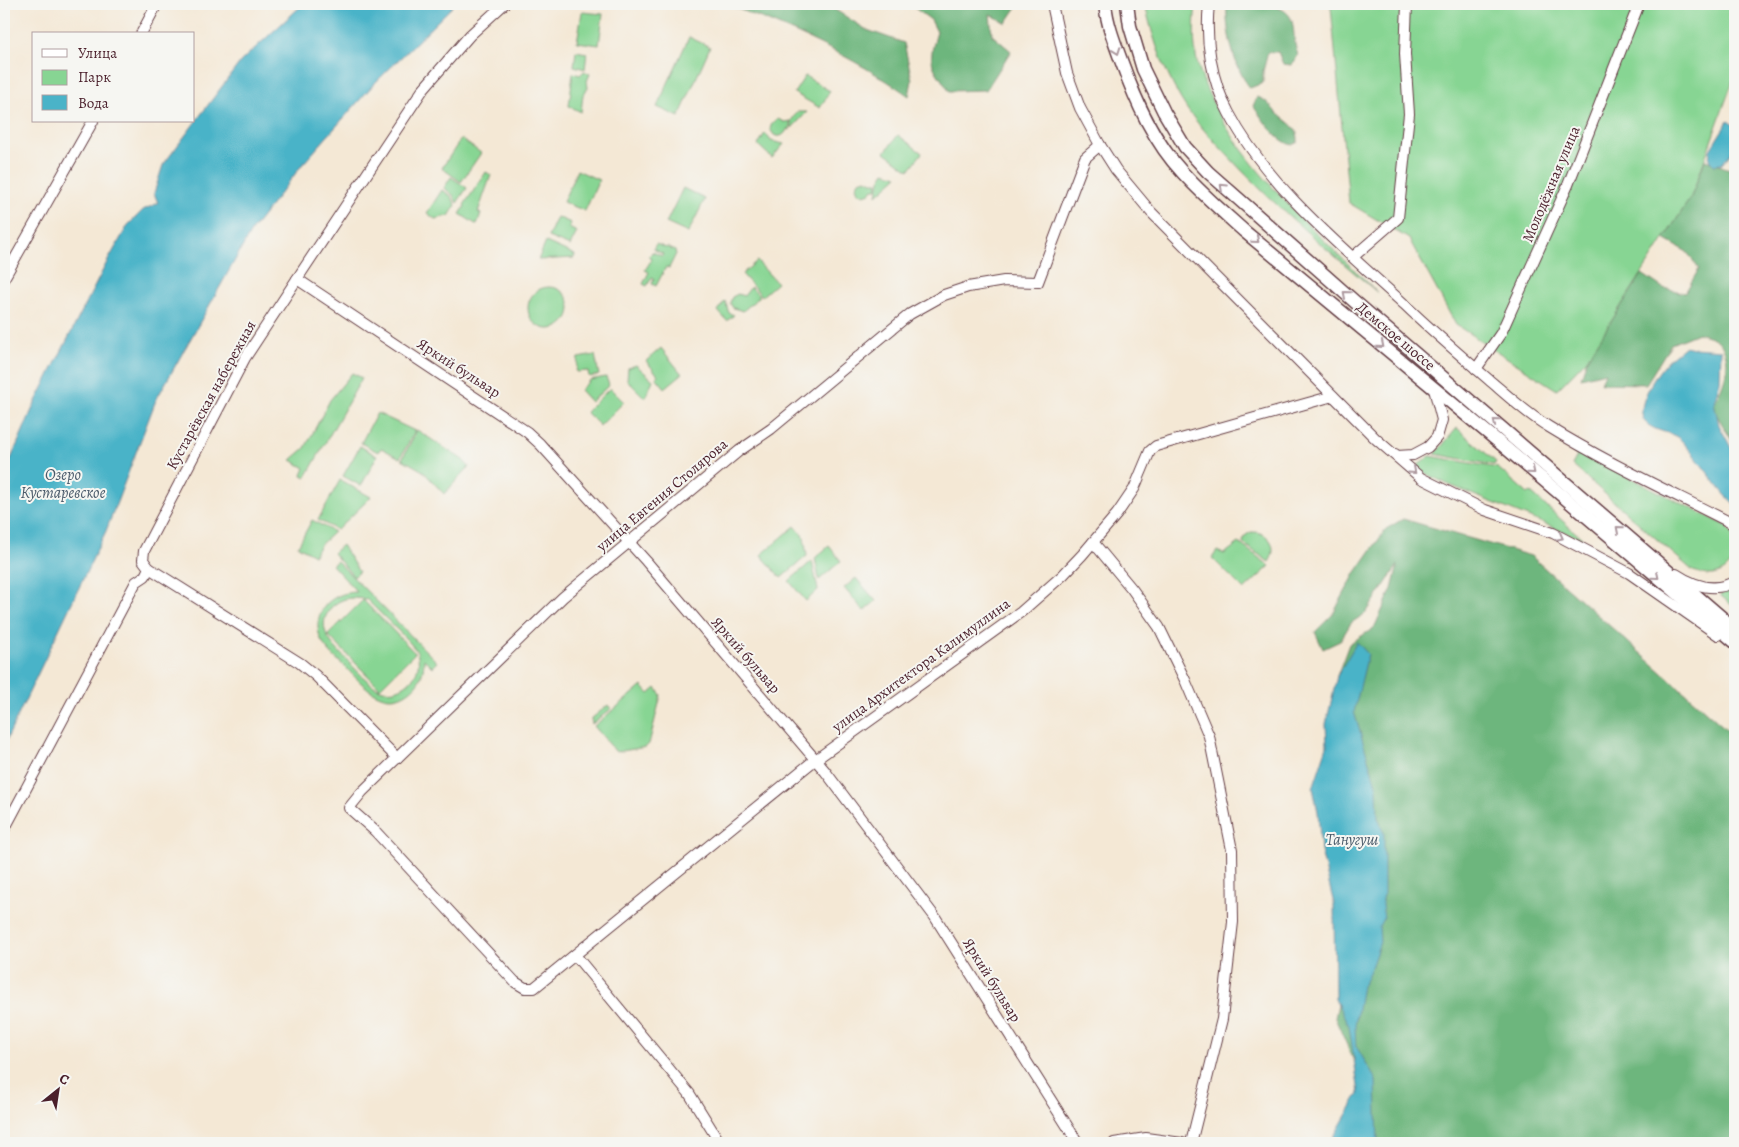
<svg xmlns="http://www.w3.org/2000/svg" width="1739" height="1147" font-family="Alegreya,serif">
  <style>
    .green { fill: #87d593; stroke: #687a5f; fill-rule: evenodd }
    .forest { fill: #6db67d; stroke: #5c6a54 }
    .water { fill: #4ab3c8; stroke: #4a697a }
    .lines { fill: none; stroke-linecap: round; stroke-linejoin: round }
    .minor-casing { stroke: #643d44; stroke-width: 12 }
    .major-casing { stroke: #643d44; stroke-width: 15 }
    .minor { stroke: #fff; stroke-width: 10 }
    .major { stroke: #fff; stroke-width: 12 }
    .oneway { stroke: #ae9aa0 }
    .labels { text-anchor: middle; stroke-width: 4; stroke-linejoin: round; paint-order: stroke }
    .street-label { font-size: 15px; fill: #4a1f2b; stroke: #f6f6f2 }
    .water-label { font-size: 16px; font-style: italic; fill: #4a5a6a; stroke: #f6f6f2 }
  </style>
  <rect width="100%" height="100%" fill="#f6f6f2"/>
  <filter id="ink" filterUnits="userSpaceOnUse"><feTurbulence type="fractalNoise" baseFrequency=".02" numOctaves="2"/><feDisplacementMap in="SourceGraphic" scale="10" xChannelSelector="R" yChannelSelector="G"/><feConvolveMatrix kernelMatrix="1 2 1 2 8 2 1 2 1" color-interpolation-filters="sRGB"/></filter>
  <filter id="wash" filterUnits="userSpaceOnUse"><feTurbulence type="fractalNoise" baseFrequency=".0096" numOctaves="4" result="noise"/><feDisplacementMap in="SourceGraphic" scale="20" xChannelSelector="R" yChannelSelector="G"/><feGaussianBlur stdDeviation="1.12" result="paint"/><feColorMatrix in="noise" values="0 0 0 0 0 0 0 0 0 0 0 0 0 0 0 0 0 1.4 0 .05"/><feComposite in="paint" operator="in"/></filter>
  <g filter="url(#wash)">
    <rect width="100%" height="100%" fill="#f4e8d5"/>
    <g class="green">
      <path d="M 1145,4 L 1196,4 C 1194,22 1193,43 1197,61 C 1221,152 1313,228 1378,293 C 1327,249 1275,207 1229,157 C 1216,143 1201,128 1189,112 C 1167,80 1153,41 1145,4 Z"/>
      <path d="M 1329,4 L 1735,4 L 1735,75 L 1691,197 L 1587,359 L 1557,390 L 1456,325 L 1409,239 L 1349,203 L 1331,7 Z"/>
      <path d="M 582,12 L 603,14 L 599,45 L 577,42 Z"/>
      <path d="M 689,37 L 710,47 L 679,117 L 657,107 Z"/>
      <path d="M 576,51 L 587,53 L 585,69 L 574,66 Z"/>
      <path d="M 584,71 L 590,74 L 587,81 L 588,88 L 583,95 L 581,112 L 569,106 L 573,73 L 580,75 Z"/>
      <path d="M 805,76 L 830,91 L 820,108 L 794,93 Z"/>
      <path d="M 797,112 L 807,112 L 792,128 L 791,121 Z"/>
      <path d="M 778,119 L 784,122 L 790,121 L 790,130 L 787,129 C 785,135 780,138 774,135 L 770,129 L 772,123 Z"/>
      <path d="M 765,133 L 771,141 L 784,144 L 772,158 L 758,145 Z"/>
      <path d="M 898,135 L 922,153 L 909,170 L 885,152 Z"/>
      <path d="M 461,139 L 481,153 L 461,182 L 442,168 Z"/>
      <path d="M 577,170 L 599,180 L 585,211 L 563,202 Z"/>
      <path d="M 486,172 L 491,175 L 478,212 L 481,214 L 477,225 L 460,214 L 465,206 L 464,205 Z"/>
      <path d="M 885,172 L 898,176 L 877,195 L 880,180 Z"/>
      <path d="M 451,177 L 467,188 L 457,203 L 453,195 L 444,188 Z"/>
      <path d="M 866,179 L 872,182 L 878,182 L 877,189 L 873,189 L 870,193 L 864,195 L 858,192 L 856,187 L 859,181 Z"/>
      <path d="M 683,188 L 705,199 L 688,233 L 666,223 Z"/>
      <path d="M 442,190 L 451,196 L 456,205 L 449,216 L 435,219 L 427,213 Z"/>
      <path d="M 557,217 L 571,223 L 569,228 L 577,232 L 570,246 L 548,237 Z"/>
      <path d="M 546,242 L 575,255 L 574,258 L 538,260 Z"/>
      <path d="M 656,244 L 666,248 L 667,247 L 675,251 L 676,254 L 669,268 L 666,267 L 656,286 L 652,284 L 654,278 L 652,277 L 647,286 L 643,284 L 649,272 L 645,270 L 652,259 L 649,257 L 652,252 L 662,256 L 663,254 L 653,249 Z"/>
      <path d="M 757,261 L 777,283 L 762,296 L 742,274 Z"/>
      <path d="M 751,287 L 760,296 L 743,311 L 733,308 L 730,303 L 732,297 L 738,294 L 744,296 Z"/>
      <circle cx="549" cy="308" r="21"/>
      <path d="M 725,301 L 729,313 L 734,315 L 727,321 L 718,311 Z"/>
      <path d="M 661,348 L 682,374 L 665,388 L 656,377 L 658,375 L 646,361 Z"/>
      <path d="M 595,355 L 599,375 L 589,377 L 588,371 L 576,372 L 578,358 Z"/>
      <path d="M 636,365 L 653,380 L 645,398 L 627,380 L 628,368 Z"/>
      <path d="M 352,373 L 362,378 L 306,477 L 302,475 L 305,468 L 291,460 L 305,448 L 330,400 Z"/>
      <path d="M 606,377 L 609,385 L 591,402 L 580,390 L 590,380 Z"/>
      <path d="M 610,388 L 624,402 L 600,426 L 586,412 Z"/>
      <path d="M 377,413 L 415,431 L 400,458 L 381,448 L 378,452 L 361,443 Z"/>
      <path d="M 1457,428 L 1496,462 L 1494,465 L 1435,454 Z"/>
      <path d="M 417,430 L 463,460 L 469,467 L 444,494 L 423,471 L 402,459 Z"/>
      <path d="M 360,446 L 377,456 L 361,486 L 343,476 Z"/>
      <path d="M 1569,447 L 1727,526 C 1730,531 1734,535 1735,540 C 1739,558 1727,576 1708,575 C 1704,575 1698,572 1693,571 L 1572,465 L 1577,456 Z"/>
      <path d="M 1430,456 L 1498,468 L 1528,494 L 1530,492 L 1584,540 L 1447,484 L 1423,472 L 1417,466 Z"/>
      <path d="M 340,480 L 371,497 L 337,530 L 318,520 Z"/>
      <path d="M 312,520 L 334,532 L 320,545 L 314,555 L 298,546 Z"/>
      <path d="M 795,526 L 804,537 L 807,556 L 781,578 L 761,555 Z"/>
      <path d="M 1251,532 C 1269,531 1279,547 1269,562 L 1244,544 L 1243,541 L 1246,535 Z"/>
      <path d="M 1239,543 L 1270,566 L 1244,590 L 1212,558 L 1217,551 L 1224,554 Z"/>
      <path d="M 342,545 L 359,572 L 354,577 L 333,553 Z"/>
      <path d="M 829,546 L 841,561 L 819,580 L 815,558 Z"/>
      <path d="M 337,561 L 437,662 L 432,667 L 424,659 C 424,671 421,682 411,690 C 385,711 364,686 346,668 C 338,660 328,652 322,642 C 309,615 329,592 357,592 L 332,565 ZM 353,598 L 366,599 C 374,607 414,645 417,652 C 426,680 392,703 370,683 C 362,676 355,669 348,661 C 335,647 314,630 330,609 C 336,602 344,598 353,598 Z"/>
      <path d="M 812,561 L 818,590 L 806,601 L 789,581 Z"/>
      <path d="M 856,578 L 876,601 L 864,611 L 844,588 Z"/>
      <path d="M 1735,587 L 1735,608 L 1720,595 Z"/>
      <path d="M 363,600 L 415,653 L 380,688 L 328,635 Z"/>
      <path d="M 642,686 L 649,694 L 656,688 L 661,695 L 649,744 L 646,747 L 616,752 L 594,726 Z"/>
      <path d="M 608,705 L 611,709 L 592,724 L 591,719 Z"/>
    </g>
    <g class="forest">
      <path d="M 725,4 L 826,4 L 867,30 L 904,43 L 912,80 L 909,96 C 853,56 789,28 725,4 Z"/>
      <path d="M 909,4 L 1019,4 L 1006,23 L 990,14 L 992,35 L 1011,51 L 986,90 L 949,91 C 931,63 927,65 937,32 L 931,20 Z"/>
      <path d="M 1227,4 C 1247,4 1286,0 1292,21 C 1295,33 1293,42 1298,55 L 1291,65 L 1283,64 L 1278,52 L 1268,52 L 1263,71 L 1263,83 L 1250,88 C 1234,68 1225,29 1227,4 Z"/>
      <path d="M 1257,97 C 1269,101 1270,107 1278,114 C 1288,123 1299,127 1298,142 L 1292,145 C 1275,140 1263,119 1253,106 Z"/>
      <path d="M 1705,160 L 1735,171 L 1735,446 L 1712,407 C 1722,388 1736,361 1719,342 C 1715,337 1704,335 1698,333 L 1671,344 L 1646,384 L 1601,383 L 1605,372 L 1581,378 L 1587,359 L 1642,274 L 1663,288 L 1685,293 L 1699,269 L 1687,252 L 1664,239 L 1691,197 Z"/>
      <path d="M 1403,519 L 1531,556 L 1735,737 L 1735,1143 L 1369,1143 L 1361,1077 L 1335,1018 L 1357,915 L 1337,676 L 1349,644 L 1374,628 L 1392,589 L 1398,565 L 1366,613 L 1351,623 L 1340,641 L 1323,649 L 1315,632 L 1333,614 L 1356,572 L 1386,529 Z"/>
    </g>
    <g class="water">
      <path d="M 303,4 L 455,4 L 373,85 L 302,165 L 252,230 L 156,400 L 106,531 L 4,745 L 4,475 L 34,405 L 106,264 L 128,225 L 143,210 L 158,203 L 154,193 L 163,165 L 241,61 Z"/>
      <path d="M 1728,121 L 1735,126 L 1735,148 L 1722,164 L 1714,165 L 1709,160 L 1710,150 Z"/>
      <path d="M 1685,346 L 1694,348 L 1721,350 L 1720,382 L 1714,402 L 1719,425 L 1735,455 L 1735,506 C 1716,486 1701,462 1682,441 C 1673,431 1655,433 1645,422 C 1634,408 1655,375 1665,364 C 1670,357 1678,352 1685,346 Z"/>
      <path d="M 1357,642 L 1368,654 L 1354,712 L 1377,788 L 1378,818 L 1384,833 L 1384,894 L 1382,905 L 1384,917 L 1379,926 L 1380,942 L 1373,962 L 1367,978 L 1362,986 L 1355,1026 L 1356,1046 L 1376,1080 L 1378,1143 L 1330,1143 L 1359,1093 L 1349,1026 L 1335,999 L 1334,904 L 1321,851 L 1318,812 L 1313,788 L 1327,746 L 1326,724 L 1337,676 Z"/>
    </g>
  </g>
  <g filter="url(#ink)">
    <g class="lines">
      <defs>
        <g id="minor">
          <path d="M 1052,4 L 1067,73 L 1080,108 L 1100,145 L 1116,170 L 1151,212 L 1376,439 L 1421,478 L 1485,510 L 1553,533 L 1629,573 L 1718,635"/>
          <path d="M 1209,4 C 1205,41 1211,80 1229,113 C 1267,186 1344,249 1404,304 C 1431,330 1460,355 1488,379 C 1508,396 1527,414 1549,427 C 1609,464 1673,493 1735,525"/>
          <path d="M 141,34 L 157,4"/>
          <path d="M 1100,145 L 1085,158 L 1038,282 L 1004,281 L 968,287 L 944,295 L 910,314 L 771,429 L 739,451 L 563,597 L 362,792 L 349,808 L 375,831 L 515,982 L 525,988 L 534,988 L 811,763 L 1021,612 L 1063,575 L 1082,555 L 1117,514 L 1134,489 L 1150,451 L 1156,446 L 1333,396"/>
          <path d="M 1353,257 L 1398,218 L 1409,114 L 1405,54 L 1407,4"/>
          <path d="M 4,278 L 93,121"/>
          <path d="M 297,279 L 527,432 L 540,444 L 646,561 L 825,771 L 935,917 L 1078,1143"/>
          <path d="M 1476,369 L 1501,333 L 1568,185 L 1639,4"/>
          <path d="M 1395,454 L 1397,456 L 1413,455 L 1428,447 L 1437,437 L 1442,420 L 1434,389"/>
          <path d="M 1093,542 L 1132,589 L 1159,627 L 1185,680 L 1209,736 L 1232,850 L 1233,922 L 1222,1019 L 1191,1143"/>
          <path d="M 149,568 L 300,663 L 316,676 L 397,758"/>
          <path d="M 1676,574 C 1694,586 1716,593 1735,581"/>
          <path d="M 4,830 L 136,582 L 145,576 L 149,568 L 143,560 L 144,551 L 245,358 L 297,279 L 424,88 L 470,35 L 504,4"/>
          <path d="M 575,955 L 689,1093 L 720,1143"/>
          <path d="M 1114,1143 L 1146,1138 L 1182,1143"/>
        </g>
        <g id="major">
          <path d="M 1105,4 C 1107,24 1115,44 1122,63 C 1136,102 1154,142 1183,173 C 1202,194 1223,212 1244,231 L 1500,443 L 1735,642"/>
          <path d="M 1127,4 L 1130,26 L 1143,69 L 1164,112 L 1185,147 L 1208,172 L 1354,301 L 1735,629"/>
        </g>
      </defs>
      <use href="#minor" class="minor-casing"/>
      <use href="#major" class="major-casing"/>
      <use href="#minor" class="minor"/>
      <use href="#major" class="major"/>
    </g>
    <defs><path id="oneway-chevron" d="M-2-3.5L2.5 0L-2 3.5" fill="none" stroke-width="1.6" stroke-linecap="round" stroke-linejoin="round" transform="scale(1.25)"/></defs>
    <g class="oneway">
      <use href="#oneway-chevron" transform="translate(1117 51) rotate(70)"/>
      <use href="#oneway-chevron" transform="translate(1223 187) rotate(-137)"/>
      <use href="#oneway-chevron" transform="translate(1256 240) rotate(40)"/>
      <use href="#oneway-chevron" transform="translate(1346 294) rotate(-139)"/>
      <use href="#oneway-chevron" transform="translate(1381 345) rotate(40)"/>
      <use href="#oneway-chevron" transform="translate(1496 422) rotate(-141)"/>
      <use href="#oneway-chevron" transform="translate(1413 471) rotate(42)"/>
      <use href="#oneway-chevron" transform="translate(1532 471) rotate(40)"/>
      <use href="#oneway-chevron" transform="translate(1619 529) rotate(-139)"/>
      <use href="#oneway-chevron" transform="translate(1560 537) rotate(28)"/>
      <use href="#oneway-chevron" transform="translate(1656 576) rotate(40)"/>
    </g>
  </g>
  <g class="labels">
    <g class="street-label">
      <text transform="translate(1551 184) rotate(-67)" y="5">Молодёжная улица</text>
      <text transform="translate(1396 336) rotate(40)" y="5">Демское шоссе</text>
      <text transform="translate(459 368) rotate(33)" y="5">Яркий бульвар</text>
      <text transform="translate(211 395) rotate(-61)" y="5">Кустарёвская набережная</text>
      <text transform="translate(662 495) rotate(-40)" y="5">улица Евгения Столярова</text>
      <text transform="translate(746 655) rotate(49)" y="5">Яркий бульвар</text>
      <text transform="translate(921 665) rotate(-36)" y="5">улица Архитектора Калимуллина</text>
      <text transform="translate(992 980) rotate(58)" y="5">Яркий бульвар</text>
    </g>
    <g class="water-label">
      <text x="63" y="480">Озеро<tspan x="63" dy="18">Кустаревское</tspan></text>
      <text x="1352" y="845">Танугуш</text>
    </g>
  </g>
  <rect width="1739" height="1147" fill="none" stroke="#f6f6f2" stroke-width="20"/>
  <rect x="32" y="32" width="162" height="90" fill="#f6f6f2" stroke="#b1a0a2"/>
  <rect x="42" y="49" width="25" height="8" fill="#ffffff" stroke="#b1a0a2"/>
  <text x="78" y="58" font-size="15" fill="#4a1f2b">Улица</text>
  <rect x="42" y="70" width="25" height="15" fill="#87d593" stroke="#b1a0a2"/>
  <text x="78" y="82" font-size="15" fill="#4a1f2b">Парк</text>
  <rect x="42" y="95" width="25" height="15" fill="#4ab3c8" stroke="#b1a0a2"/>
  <text x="78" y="108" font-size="15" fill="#4a1f2b">Вода</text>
  <g transform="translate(58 1090) rotate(30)" stroke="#f6f6f2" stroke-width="4" paint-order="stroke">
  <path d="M0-4L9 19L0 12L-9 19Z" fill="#4a1f2b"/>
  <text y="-8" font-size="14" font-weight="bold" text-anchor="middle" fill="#4a1f2b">С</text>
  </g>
</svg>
